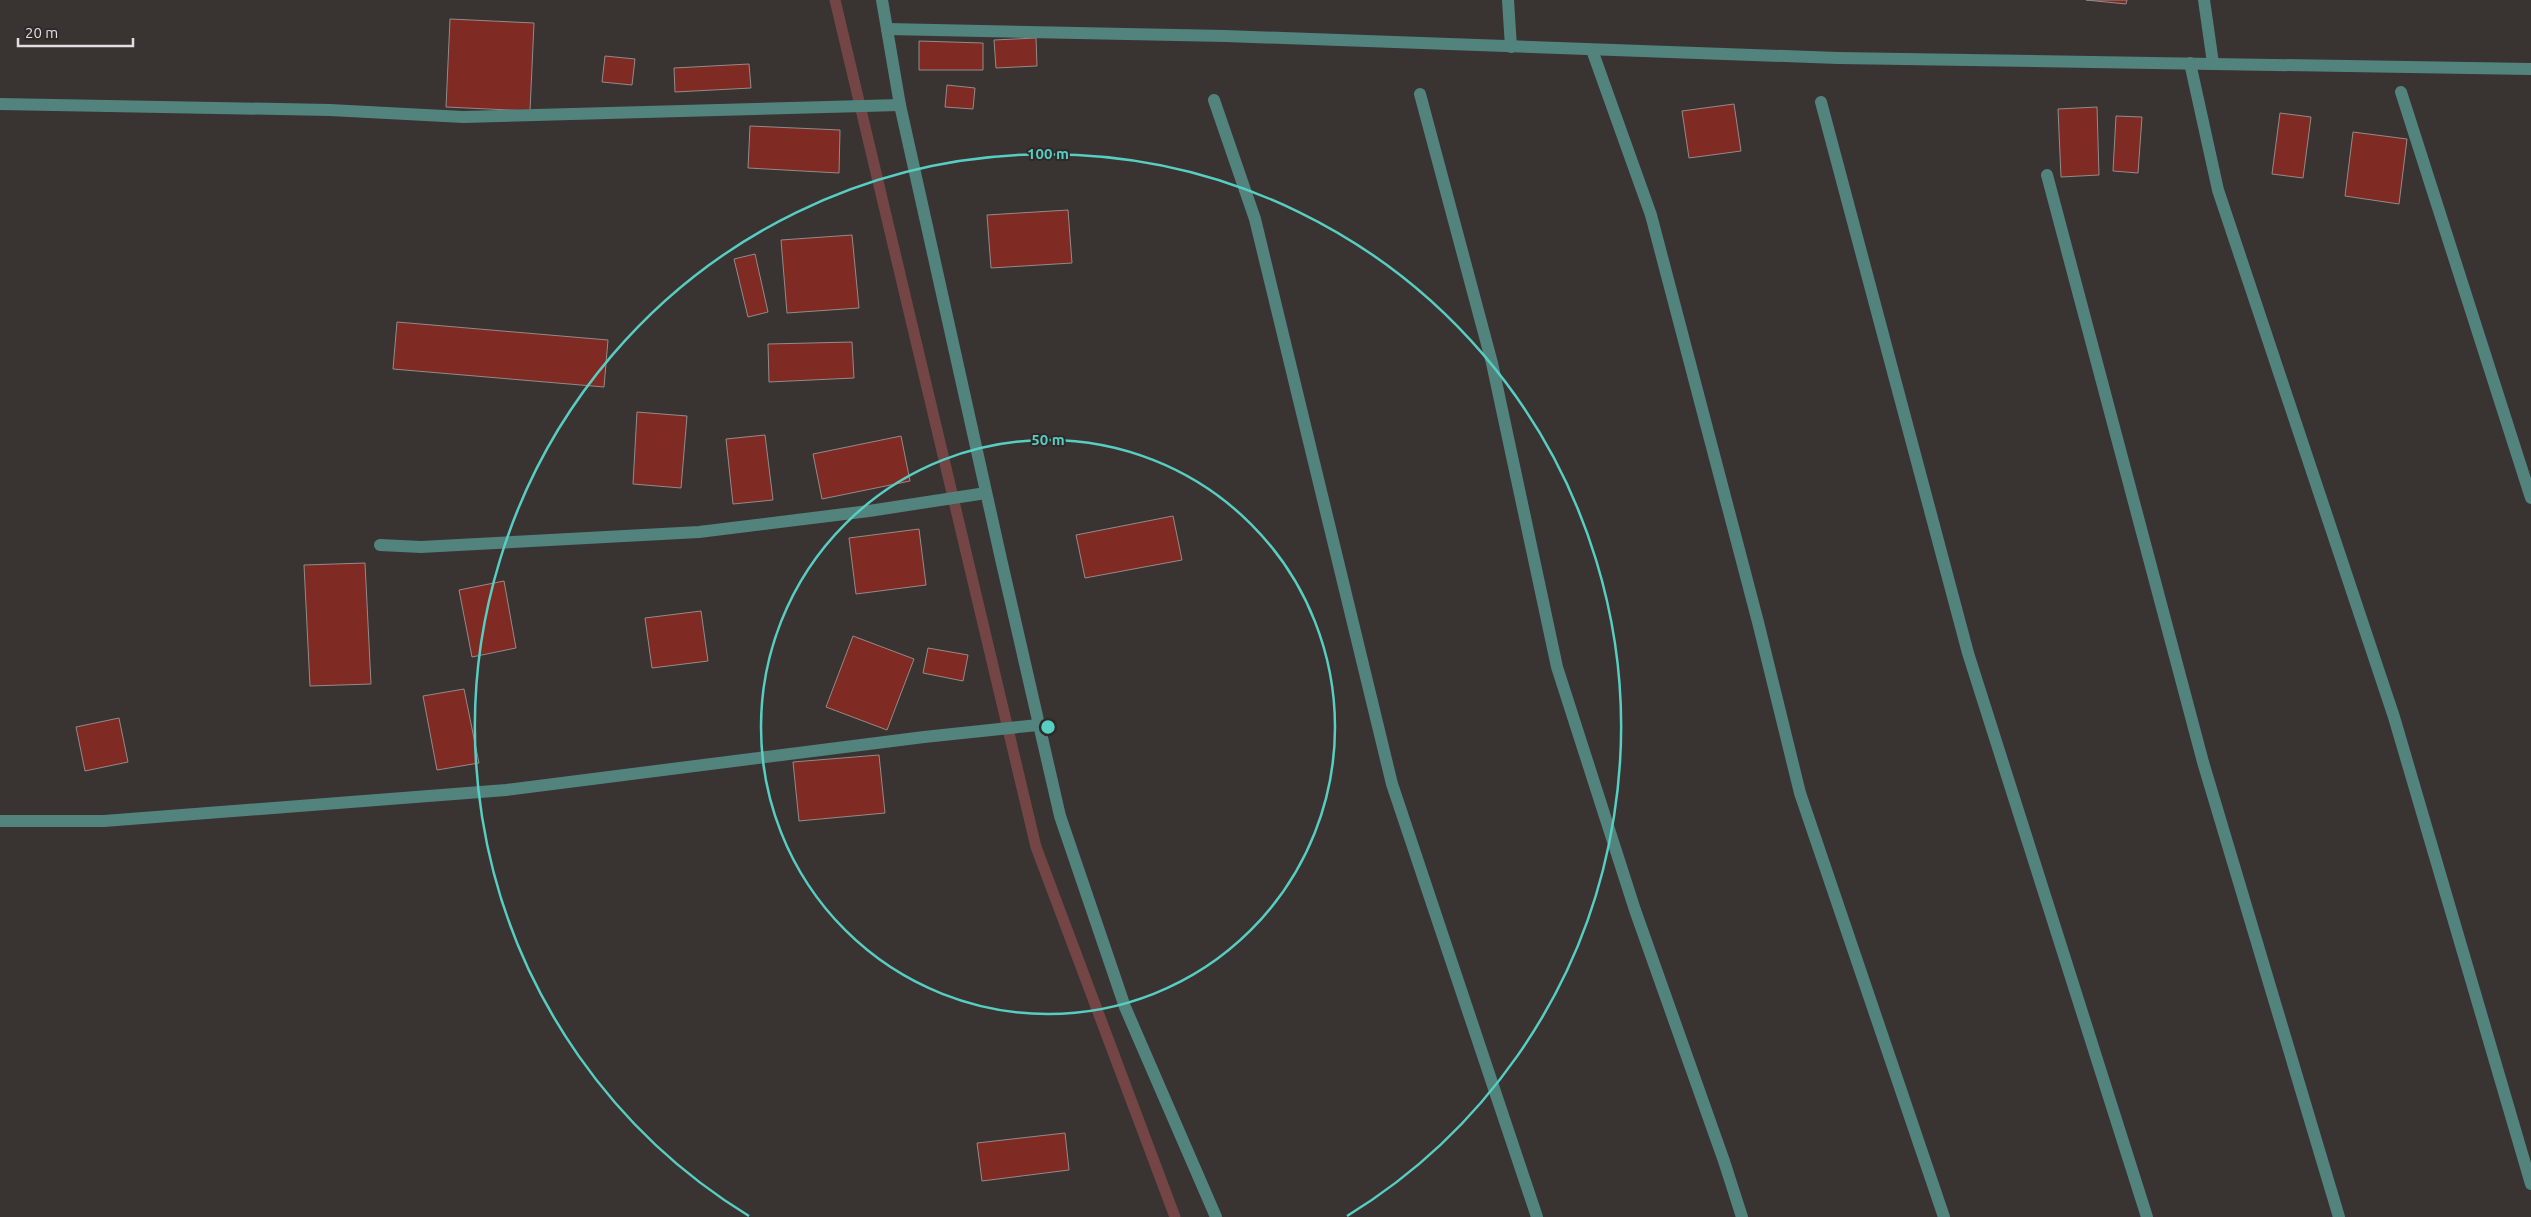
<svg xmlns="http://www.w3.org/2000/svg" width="2531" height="1217" font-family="Ubuntu,sans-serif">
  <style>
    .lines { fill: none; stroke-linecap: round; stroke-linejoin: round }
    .stream { stroke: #734545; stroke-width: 11 }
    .building { fill: #7f2b23; stroke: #938b8a }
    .minor { stroke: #52837d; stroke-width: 12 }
    .ring { fill: none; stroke: #57cec2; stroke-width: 2.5 }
    .centre { fill: #57cec2; stroke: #2f2928; stroke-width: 2.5 }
    .ring-label { font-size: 15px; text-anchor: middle; font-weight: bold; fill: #57cec2; stroke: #2f2928; stroke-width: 4; stroke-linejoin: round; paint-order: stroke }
  </style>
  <rect width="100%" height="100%" fill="#393332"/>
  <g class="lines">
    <path class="stream" d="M 835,0 L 1036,847 L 1175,1217"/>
  </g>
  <g class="building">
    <path d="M 2086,0 L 2127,0 L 2126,4 Z"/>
    <path d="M 450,19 L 534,23 L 530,111 L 446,107 Z"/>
    <path d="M 1036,38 L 1037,66 L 996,68 L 994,40 Z"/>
    <path d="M 919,41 L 983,43 L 983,70 L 919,70 Z"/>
    <path d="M 605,56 L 635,59 L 632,85 L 602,82 Z"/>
    <path d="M 749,64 L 751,88 L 675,92 L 674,68 Z"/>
    <path d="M 947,85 L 975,88 L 973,109 L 945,107 Z"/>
    <path d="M 1734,104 L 1741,151 L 1689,158 L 1682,111 Z"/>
    <path d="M 2097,107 L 2099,175 L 2061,177 L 2058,109 Z"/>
    <path d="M 2280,113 L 2311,117 L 2303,178 L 2272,174 Z"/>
    <path d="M 2116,116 L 2142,117 L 2138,173 L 2113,171 Z"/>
    <path d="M 750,126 L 840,130 L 839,173 L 748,168 Z"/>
    <path d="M 2353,132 L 2407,139 L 2399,204 L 2345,196 Z"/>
    <path d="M 1068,210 L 1072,263 L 991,268 L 987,215 Z"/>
    <path d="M 852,235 L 859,308 L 787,313 L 781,240 Z"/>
    <path d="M 755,254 L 768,312 L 748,317 L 734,259 Z"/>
    <path d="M 397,322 L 608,340 L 604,387 L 393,369 Z"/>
    <path d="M 852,342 L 854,378 L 769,382 L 768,344 Z"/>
    <path d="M 637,412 L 687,416 L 681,488 L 633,484 Z"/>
    <path d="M 765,435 L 773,500 L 733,504 L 726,439 Z"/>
    <path d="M 901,436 L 910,481 L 822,499 L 813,454 Z"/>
    <path d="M 1173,516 L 1182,560 L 1085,578 L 1076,535 Z"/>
    <path d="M 919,529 L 926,585 L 856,594 L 849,538 Z"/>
    <path d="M 365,563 L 371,684 L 310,686 L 304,565 Z"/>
    <path d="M 504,581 L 516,648 L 472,657 L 459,590 Z"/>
    <path d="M 701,611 L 708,661 L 652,668 L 645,618 Z"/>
    <path d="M 853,636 L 914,659 L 887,730 L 826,707 Z"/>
    <path d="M 928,648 L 968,655 L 963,681 L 923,673 Z"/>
    <path d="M 464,689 L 479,763 L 437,770 L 423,696 Z"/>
    <path d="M 119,718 L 128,762 L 85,771 L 76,727 Z"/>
    <path d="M 879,755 L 885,813 L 799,821 L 793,762 Z"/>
    <path d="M 1065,1133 L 1069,1170 L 982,1181 L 977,1143 Z"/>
  </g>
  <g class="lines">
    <g class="minor">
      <path d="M 882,0 L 900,105 L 1001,559 L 1060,816 L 1125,1007 L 1216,1217"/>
      <path d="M 1508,0 L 1511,47"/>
      <path d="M 2204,0 L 2213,63"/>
      <path d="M 887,29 L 1225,36 L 1838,58 L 2531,69"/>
      <path d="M 1592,50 L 1651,215 L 1758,622 L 1800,793 L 1944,1217"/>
      <path d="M 2190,63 L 2218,190 L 2394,717 L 2531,1184"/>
      <path d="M 2401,92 L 2531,498"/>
      <path d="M 1420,94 L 1492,363 L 1557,667 L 1635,910 L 1724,1161 L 1742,1217"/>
      <path d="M 1214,100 L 1255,219 L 1392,784 L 1537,1217"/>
      <path d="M 1821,102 L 1968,653 L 2147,1217"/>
      <path d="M 0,104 L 330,110 L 463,117 L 900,105"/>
      <path d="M 2047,175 L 2203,762 L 2339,1217"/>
      <path d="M 380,545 L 421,547 L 699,532 L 869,511 L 986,493"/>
      <path d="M 0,821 L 104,821 L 506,790 L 924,737 L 1038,725"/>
    </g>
  </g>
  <g class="ring">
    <circle cx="1048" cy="727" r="287"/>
    <path d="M749 1216A573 573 0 1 1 1347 1216"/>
  </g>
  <circle cx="1048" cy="727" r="8" class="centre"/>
  <g class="ring-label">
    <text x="1048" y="159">100 m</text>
    <text x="1048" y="445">50 m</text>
  </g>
  <path d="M18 38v8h115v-8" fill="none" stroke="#e3dede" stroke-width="2.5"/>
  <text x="25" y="38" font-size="15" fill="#e3dede" stroke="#2f2928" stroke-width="4" paint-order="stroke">20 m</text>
</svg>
